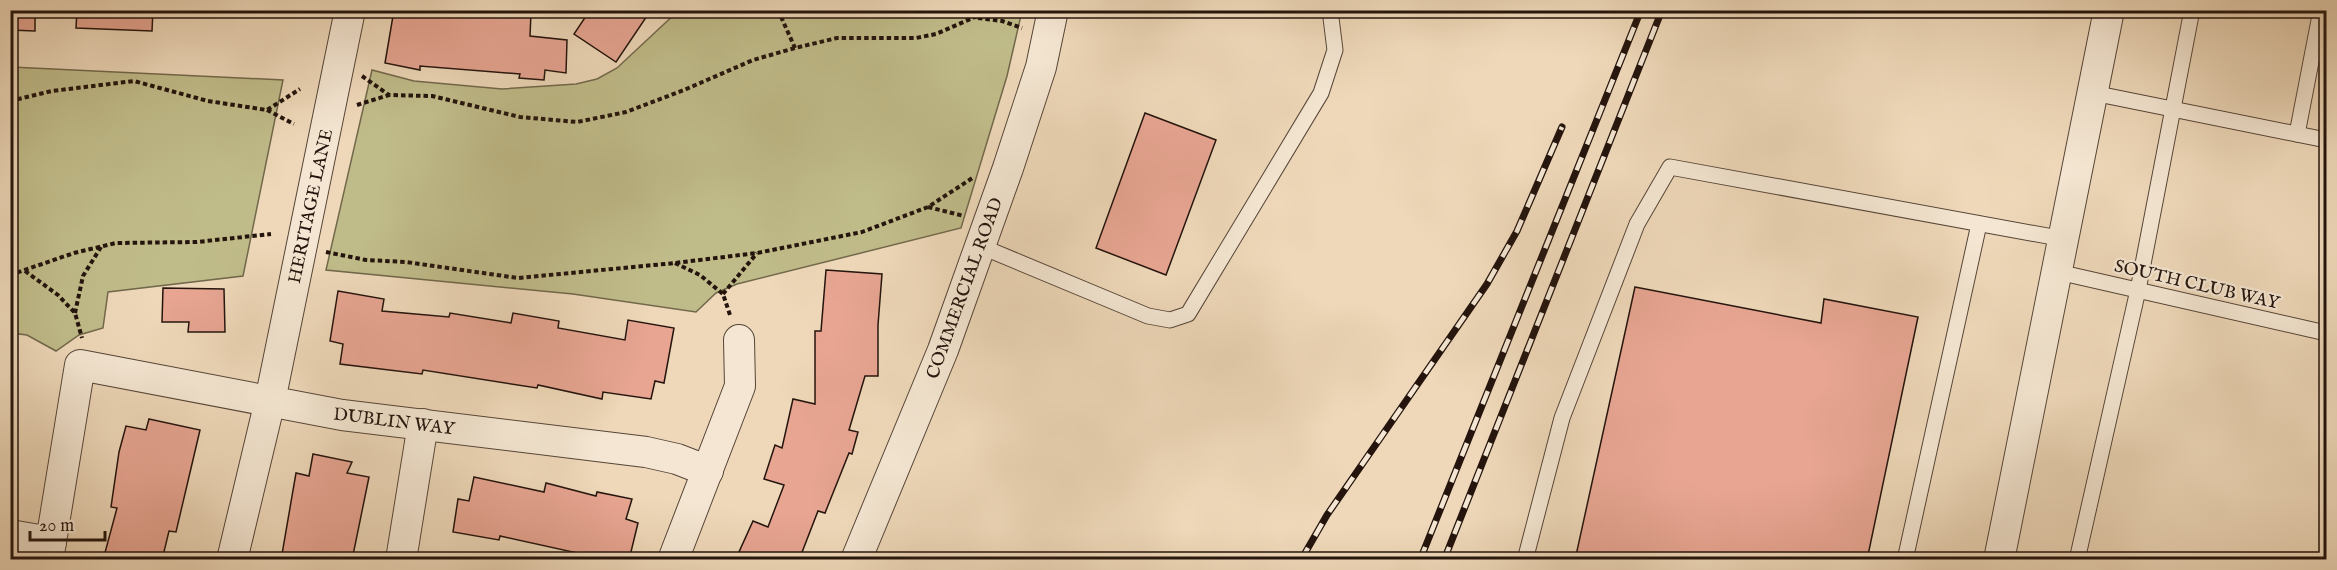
<svg xmlns="http://www.w3.org/2000/svg" width="2337" height="570" font-family="'IM FELL English',serif">
  <style>
    .green { fill: #c0bc8a; stroke: #72684c; stroke-width: 1.5 }
    .building { fill: #e7a592; stroke: #24140d; stroke-width: 1.5 }
    .lines { fill: none; stroke-linecap: round; stroke-linejoin: round }
    .service-casing { stroke: #564538; stroke-width: 17 }
    .minor-casing { stroke: #564538; stroke-width: 32 }
    .path { stroke: #24140d; stroke-width: 4; stroke-dasharray: 4.5 3; stroke-linecap: butt }
    .service { stroke: #f4e6d2; stroke-width: 15 }
    .minor { stroke: #f4e6d2; stroke-width: 30 }
    .rail-casing { stroke: #24140d; stroke-width: 7 }
    .rail { stroke: #f4e6d2; stroke-width: 4.5; stroke-dasharray: 14; stroke-linecap: butt }
    .labels { text-anchor: middle; stroke-width: 4.5; stroke-linejoin: round; paint-order: stroke }
    .street-label { font-size: 18px; fill: #24140d; stroke: #f4e6d2 }
  </style>
  <rect width="100%" height="100%" fill="#eed8b9"/>
  <filter id="stains"><feTurbulence type="fractalNoise" baseFrequency=".00333" numOctaves="4"/><feColorMatrix values="0 0 0 0 .2 0 0 0 0 .09 0 0 0 0 .02 0 0 0 .5 -.17"/></filter>
  <radialGradient id="worn" r=".72"><stop offset=".6" stop-color="#630" stop-opacity="0"/><stop offset="1" stop-color="#630" stop-opacity=".3"/></radialGradient>
  <g class="green">
    <path d="M 678,11 L 1022,11 L 1007,76 L 961,228 L 737,284 L 716,293 L 696,312 L 573,294 L 326,270 L 372,70 L 414,81 L 502,89 L 576,84 L 597,79 L 617,68 Z"/>
    <path d="M 11,67 L 283,80 L 243,276 L 108,292 L 103,328 L 79,335 L 56,351 L 27,335 L 11,333 Z"/>
  </g>
  <g class="building">
    <path d="M 10,10 L 35,10 L 35,31 L 10,30 Z"/>
    <path d="M 77,10 L 153,10 L 152,31 L 76,28 Z"/>
    <path d="M 394,10 L 496,10 L 531,13 L 530,36 L 567,40 L 566,73 L 545,70 L 544,80 L 519,78 L 520,74 L 420,66 L 420,70 L 385,63 Z"/>
    <path d="M 590,10 L 651,10 L 616,62 L 574,34 Z"/>
    <path d="M 1145,113 L 1216,140 L 1166,275 L 1096,248 Z"/>
    <path d="M 826,270 L 882,274 L 878,325 L 878,376 L 865,376 L 849,430 L 858,432 L 852,454 L 849,453 L 825,513 L 818,511 L 799,560 L 756,560 L 739,552 L 753,521 L 768,527 L 784,485 L 764,479 L 775,445 L 782,448 L 793,399 L 815,404 L 815,331 L 821,331 Z"/>
    <path d="M 1635,287 L 1821,323 L 1824,299 L 1918,317 L 1867,560 L 1575,560 Z"/>
    <path d="M 163,288 L 224,289 L 225,332 L 188,332 L 189,322 L 162,322 Z"/>
    <path d="M 338,291 L 384,299 L 382,311 L 449,317 L 450,313 L 511,323 L 513,313 L 559,321 L 558,328 L 625,340 L 628,320 L 674,328 L 664,383 L 655,381 L 651,399 L 603,392 L 602,399 L 538,385 L 537,388 L 423,370 L 422,374 L 340,364 L 343,344 L 330,341 Z"/>
    <path d="M 149,419 L 200,430 L 176,532 L 169,531 L 162,560 L 103,560 L 117,508 L 111,507 L 119,452 L 126,426 L 146,430 Z"/>
    <path d="M 313,454 L 352,462 L 347,473 L 369,477 L 352,560 L 281,560 L 296,473 L 309,476 Z"/>
    <path d="M 474,477 L 544,492 L 546,483 L 596,496 L 597,492 L 632,499 L 626,519 L 638,523 L 629,560 L 581,560 L 582,554 L 500,536 L 499,540 L 453,532 L 458,499 L 469,501 Z"/>
  </g>
  <g class="lines">
    <defs>
      <g id="service">
        <path d="M 2093,93 L 2326,140"/>
        <path d="M 2297,134 L 2321,10"/>
        <path d="M 980,246 L 1148,316 L 1170,320 L 1188,314 L 1321,93 L 1335,50 L 1330,10"/>
        <path d="M 2058,272 L 2326,333"/>
        <path d="M 1525,560 L 1562,418 L 1637,224 L 1670,167 L 2064,239"/>
        <path d="M 1905,560 L 1979,224"/>
        <path d="M 2077,560 L 2138,290 L 2192,10"/>
      </g>
      <g id="minor">
        <path d="M 10,535 L 51,542"/>
        <path d="M 48,560 L 80,365 L 342,415 L 646,452 L 677,459 L 708,471"/>
        <path d="M 232,560 L 270,401 L 350,10"/>
        <path d="M 401,560 L 423,424"/>
        <path d="M 673,560 L 740,386 L 739,340"/>
        <path d="M 856,560 L 943,350 L 1008,168 L 1041,67 L 1053,10"/>
        <path d="M 1999,560 L 2109,10"/>
      </g>
    </defs>
    <use href="#service" class="service-casing"/>
    <use href="#minor" class="minor-casing"/>
    <g class="path">
      <path d="M 778,10 L 795,48"/>
      <path d="M 978,18 L 1002,21 L 1022,28"/>
      <path d="M 362,76 L 389,95 L 432,96 L 520,117 L 577,122 L 626,112 L 684,90 L 753,60 L 795,48 L 837,38 L 916,38 L 936,34 L 991,10"/>
      <path d="M 10,101 L 52,91 L 134,81 L 208,101 L 267,110 L 300,89"/>
      <path d="M 357,105 L 389,95"/>
      <path d="M 267,110 L 294,124"/>
      <path d="M 928,207 L 964,216"/>
      <path d="M 326,252 L 366,260 L 406,262 L 518,278 L 675,263 L 757,253 L 862,232 L 928,207 L 974,177"/>
      <path d="M 675,263 L 700,275 L 723,294 L 730,315"/>
      <path d="M 25,271 L 58,295 L 75,313 L 82,338"/>
      <path d="M 10,275 L 74,253 L 116,243 L 197,242 L 271,234"/>
      <path d="M 723,294 L 757,253"/>
      <path d="M 75,313 L 83,276 L 101,247"/>
    </g>
    <use href="#service" class="service"/>
    <use href="#minor" class="minor"/>
    <defs>
      <g id="rail">
        <path d="M 1301,560 L 1327,515 L 1487,284 L 1517,231 L 1562,127"/>
        <path d="M 1420,560 L 1641,10"/>
        <path d="M 1444,560 L 1662,10"/>
      </g>
    </defs>
    <use href="#rail" class="rail-casing"/>
    <use href="#rail" class="rail"/>
  </g>
  <g class="labels">
    <g class="street-label">
      <text transform="translate(310 206) rotate(-78)" y="6">HERITAGE LANE</text>
      <text transform="translate(2197 284) rotate(13)" y="6">SOUTH CLUB WAY</text>
      <text transform="translate(964 288) rotate(-70)" y="6">COMMERCIAL ROAD</text>
      <text transform="translate(394 421) rotate(7)" y="6">DUBLIN WAY</text>
    </g>
  </g>
  <rect width="2337" height="570" fill="none" stroke="#eed8b9" stroke-width="36"/>
  <rect x="12" y="12" width="2313" height="546" fill="none" stroke="#24140d" stroke-width="3"/>
  <rect x="18" y="18" width="2301" height="534" fill="none" stroke="#24140d" stroke-width="1.5"/>
  <path d="M30 531v9h75v-9" fill="none" stroke="#24140d" stroke-width="3"/>
  <text x="39" y="531" font-size="18" fill="#24140d" stroke="#f4e6d2" stroke-width="4.5" paint-order="stroke">20 m</text>
  <rect width="100%" height="100%" filter="url(#stains)"/>
  <rect width="100%" height="100%" fill="url(#worn)"/>
</svg>
